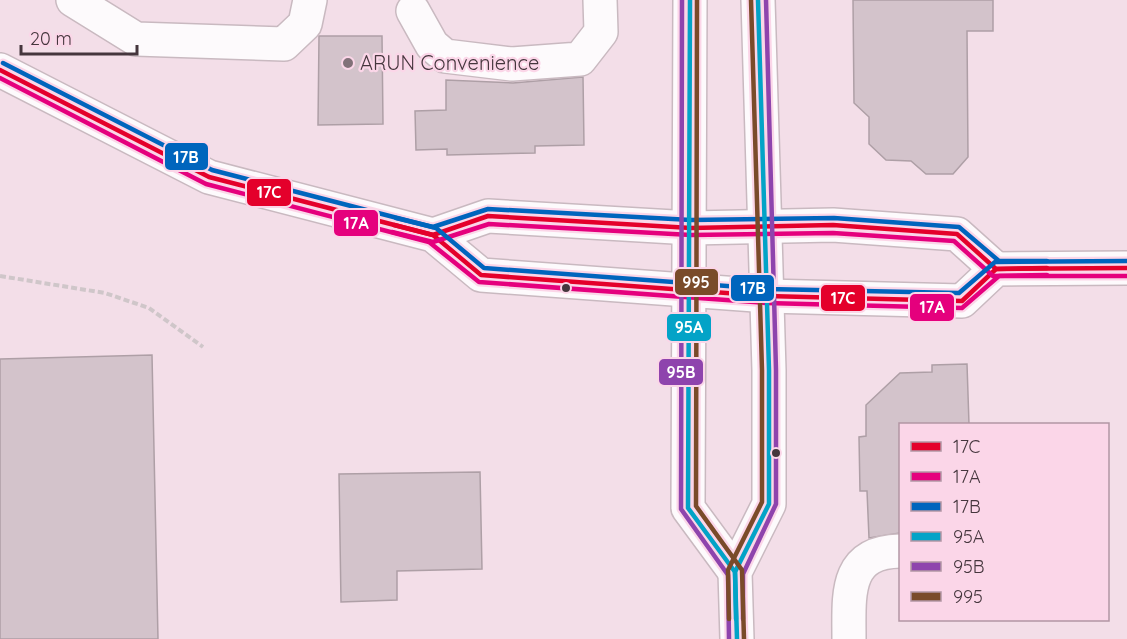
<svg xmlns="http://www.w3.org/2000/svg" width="1127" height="639" font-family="Quicksand,sans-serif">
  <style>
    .building { fill: #d3c3cb; stroke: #ae9fa6; stroke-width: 1.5 }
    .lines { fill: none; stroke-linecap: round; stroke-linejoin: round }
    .minor-casing { stroke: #c9b9c0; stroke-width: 36 }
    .major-casing { stroke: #c9b9c0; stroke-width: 36 }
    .path { stroke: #cfc6c9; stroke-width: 4; stroke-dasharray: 6 3; stroke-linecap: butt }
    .minor { stroke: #fdfafc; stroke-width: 33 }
    .major { stroke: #fdfafc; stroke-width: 33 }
    .bus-1-casing { stroke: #fbd6e8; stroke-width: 9 }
    .bus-2-casing { stroke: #fbd6e8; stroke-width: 9 }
    .bus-3-casing { stroke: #fbd6e8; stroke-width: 9 }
    .bus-4-casing { stroke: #fbd6e8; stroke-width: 9 }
    .bus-5-casing { stroke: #fbd6e8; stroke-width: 9 }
    .bus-6-casing { stroke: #fbd6e8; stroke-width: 9 }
    .bus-1 { stroke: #e4002b; stroke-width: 4.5 }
    .bus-2 { stroke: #e5007d; stroke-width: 4.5 }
    .bus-3 { stroke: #0065bd; stroke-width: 4.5 }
    .bus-4 { stroke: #03a3c7; stroke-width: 4.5 }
    .bus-5 { stroke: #8e44ad; stroke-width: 4.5 }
    .bus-6 { stroke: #7a4b2a; stroke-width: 4.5 }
    .poi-dot { fill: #827179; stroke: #fbd6e8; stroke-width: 2 }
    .bus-dot { fill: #45363d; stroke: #fbd6e8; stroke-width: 2 }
    .labels { text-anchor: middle; stroke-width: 4.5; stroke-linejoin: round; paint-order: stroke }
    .poi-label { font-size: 20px; fill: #45363d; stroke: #fbd6e8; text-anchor: start }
    .line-badge { stroke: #fbd6e8; stroke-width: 2 }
    .badge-label { font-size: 16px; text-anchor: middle; font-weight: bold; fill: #fff }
  </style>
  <rect width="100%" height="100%" fill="#f3dee8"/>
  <g class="building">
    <path d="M 853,0 L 993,0 L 993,31 L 967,31 L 968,157 L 953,174 L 926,174 L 911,161 L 886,160 L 869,144 L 869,117 L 854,103 Z"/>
    <path d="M 319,36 L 382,36 L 383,124 L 318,125 Z"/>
    <path d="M 583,77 L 584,145 L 535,146 L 535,153 L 447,155 L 447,149 L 416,150 L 415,111 L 446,110 L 446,80 L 513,83 Z"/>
    <path d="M 152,355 L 158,639 L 0,639 L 0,359 Z"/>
    <path d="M 967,364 L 969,424 L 900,424 L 900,533 L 869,538 L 867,491 L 860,491 L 859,437 L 866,436 L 866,405 L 900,373 L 932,372 L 932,365 Z"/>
    <path d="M 480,472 L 482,569 L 397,571 L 397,600 L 341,602 L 339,474 Z"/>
  </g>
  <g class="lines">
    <defs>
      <g id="minor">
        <path d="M 73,0 L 136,39 L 284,44 L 305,24 L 310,0"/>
        <path d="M 413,11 L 432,45 L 445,56 L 512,64 L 580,59 L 601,32 L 600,0"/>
        <path d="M 849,639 C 849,595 844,552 900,551"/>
      </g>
      <g id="major">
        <path d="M 690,0 L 688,508 L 735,572"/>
        <path d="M 0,70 L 209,177 L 433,235 L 481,275 L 767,296 L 962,301 L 996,269 L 1127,268"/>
        <path d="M 433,235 L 488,216 L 691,228 L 833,225 L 957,234 L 996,269"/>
        <path d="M 737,639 L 735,572 L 769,504 L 769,370 L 758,0"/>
      </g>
    </defs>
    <use href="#minor" class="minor-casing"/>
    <use href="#major" class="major-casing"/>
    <path class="path" d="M 0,276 L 105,293 L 149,308 L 203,347"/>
    <use href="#minor" class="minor"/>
    <use href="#major" class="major"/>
    <defs>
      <g id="bus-1">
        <path d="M 0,70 L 209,177 L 433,235 L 481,275 L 767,296 L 962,301 L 996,269 L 1127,268"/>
        <path d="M 394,225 L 433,235 L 488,216 L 691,228 L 833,225 L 957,234 L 996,269 L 1047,268"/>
      </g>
      <g id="bus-2">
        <path d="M 0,78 L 206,184 L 429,242 L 479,282 L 766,303 L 962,308 L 999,276 L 1127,276"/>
        <path d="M 392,232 L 433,242 L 489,224 L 691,235 L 833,233 L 954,241 L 993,276 L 1047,275"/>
      </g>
      <g id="bus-3">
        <path d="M 3,63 L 212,170 L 436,228 L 484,268 L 767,289 L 959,293 L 995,262 L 1127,261"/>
        <path d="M 396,218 L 433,227 L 488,209 L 691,220 L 834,218 L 959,227 L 999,261 L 1047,261"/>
      </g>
      <g id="bus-4">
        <path d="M 690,0 L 688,508 L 735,572 L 737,639"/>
        <path d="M 736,619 L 735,572 L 769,504 L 769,370 L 758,0"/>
      </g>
      <g id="bus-5">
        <path d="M 682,0 L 681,509 L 728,575 L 729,639"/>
        <path d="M 743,619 L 743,574 L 776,504 L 776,370 L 766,0"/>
      </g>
      <g id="bus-6">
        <path d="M 697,0 L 696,506 L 742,570 L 744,639"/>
        <path d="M 729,619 L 728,570 L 762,502 L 762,370 L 751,0"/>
      </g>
    </defs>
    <use href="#bus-1" class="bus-1-casing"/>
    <use href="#bus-2" class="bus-2-casing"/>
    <use href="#bus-3" class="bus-3-casing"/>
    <use href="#bus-4" class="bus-4-casing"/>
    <use href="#bus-5" class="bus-5-casing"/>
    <use href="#bus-6" class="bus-6-casing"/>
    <use href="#bus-1" class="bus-1"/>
    <use href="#bus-2" class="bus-2"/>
    <use href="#bus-3" class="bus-3"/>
    <use href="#bus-4" class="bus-4"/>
    <use href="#bus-5" class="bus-5"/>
    <use href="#bus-6" class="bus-6"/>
  </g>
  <circle class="poi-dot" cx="348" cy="63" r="6"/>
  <g class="bus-dot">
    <circle cx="566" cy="288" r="5"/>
    <circle cx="776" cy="453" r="5"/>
  </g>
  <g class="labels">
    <g class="poi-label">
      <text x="360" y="70">ARUN Convenience</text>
    </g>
  </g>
  <g class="line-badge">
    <rect x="164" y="142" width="45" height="29" rx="6" fill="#0065bd"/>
    <rect x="246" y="178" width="46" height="29" rx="6" fill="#e4002b"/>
    <rect x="333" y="209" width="46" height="28" rx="6" fill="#e5007d"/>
    <rect x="674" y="268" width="45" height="28" rx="6" fill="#7a4b2a"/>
    <rect x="730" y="274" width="45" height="28" rx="6" fill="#0065bd"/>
    <rect x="820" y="284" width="46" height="28" rx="6" fill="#e4002b"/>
    <rect x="909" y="293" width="46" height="29" rx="6" fill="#e5007d"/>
    <rect x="666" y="313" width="46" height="29" rx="6" fill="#03a3c7"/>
    <rect x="658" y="358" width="46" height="28" rx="6" fill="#8e44ad"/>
  </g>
  <g class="badge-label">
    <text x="186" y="163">17B</text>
    <text x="269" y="198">17C</text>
    <text x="356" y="229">17A</text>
    <text x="696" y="288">995</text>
    <text x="753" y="294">17B</text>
    <text x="843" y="304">17C</text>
    <text x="932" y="313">17A</text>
    <text x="689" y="333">95A</text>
    <text x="681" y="378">95B</text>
  </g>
  <rect x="899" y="423" width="210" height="198" fill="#fbd6e8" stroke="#b296a4" stroke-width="1.5"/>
  <rect x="911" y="442" width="30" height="9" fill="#e4002b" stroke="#b296a4" stroke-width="1.5"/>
  <text x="953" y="453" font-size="18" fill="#45363d">17C</text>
  <rect x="911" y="472" width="30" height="9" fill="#e5007d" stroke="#b296a4" stroke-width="1.5"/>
  <text x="953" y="483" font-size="18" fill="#45363d">17A</text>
  <rect x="911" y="502" width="30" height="9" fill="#0065bd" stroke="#b296a4" stroke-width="1.5"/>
  <text x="953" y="513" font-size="18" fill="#45363d">17B</text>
  <rect x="911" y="532" width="30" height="9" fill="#03a3c7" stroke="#b296a4" stroke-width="1.5"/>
  <text x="953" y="543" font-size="18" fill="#45363d">95A</text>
  <rect x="911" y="562" width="30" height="9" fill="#8e44ad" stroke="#b296a4" stroke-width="1.5"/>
  <text x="953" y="573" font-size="18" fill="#45363d">95B</text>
  <rect x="911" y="592" width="30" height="9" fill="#7a4b2a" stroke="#b296a4" stroke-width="1.5"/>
  <text x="953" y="603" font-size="18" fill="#45363d">995</text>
  <path d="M21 45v9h116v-9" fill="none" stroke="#45363d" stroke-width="3"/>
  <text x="30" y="45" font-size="18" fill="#45363d" stroke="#fbd6e8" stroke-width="4.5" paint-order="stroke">20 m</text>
</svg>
